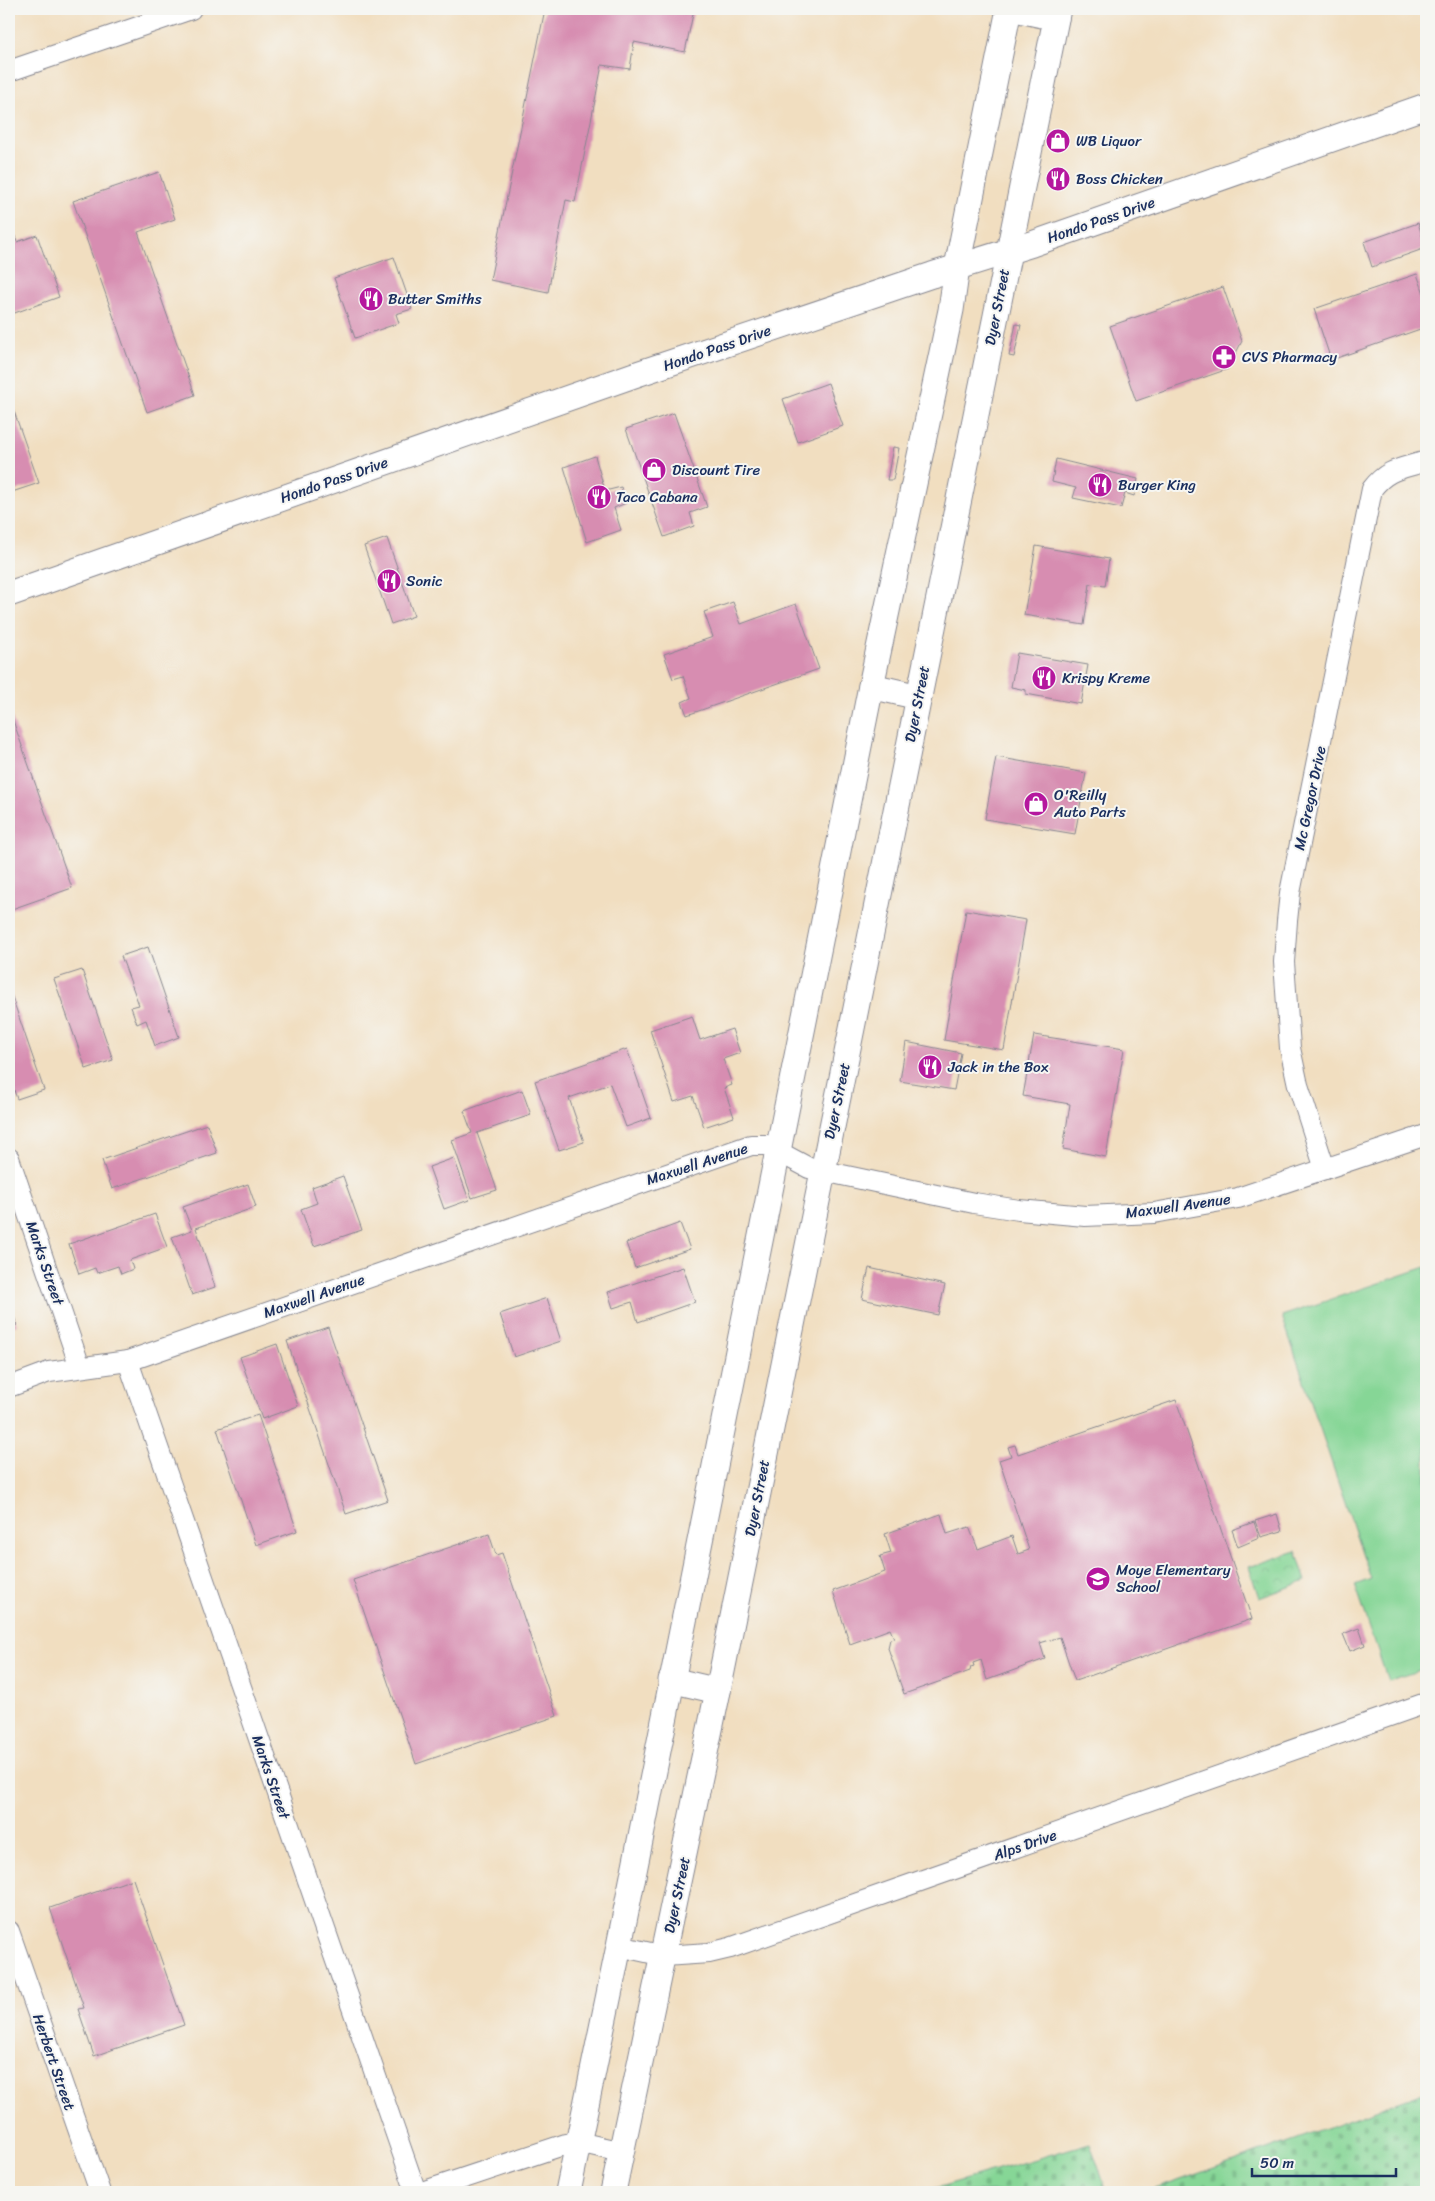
<svg xmlns="http://www.w3.org/2000/svg" width="1435" height="2201" font-family="Sriracha,sans-serif">
  <style>
    .cemetery { fill: url(#cemetery-stones); stroke: #50827a }
    .park { fill: url(#park-crowns); stroke: #50827a }
    .pitch { fill: #86d696; stroke: #50827a }
    .building { fill: #d78db1 }
    .lines { fill: none; stroke-linecap: round; stroke-linejoin: round }
    .minor-casing { stroke: #86868f; stroke-width: 22 }
    .major-casing { stroke: #86868f; stroke-width: 27 }
    .minor { stroke: #fff; stroke-width: 20 }
    .major { stroke: #fff; stroke-width: 25 }
    .labels { text-anchor: middle; stroke-width: 4; stroke-linejoin: round; paint-order: stroke }
    .poi-label { font-size: 15px; fill: #1b2f5e; stroke: #f6f6f2; text-anchor: start }
    .street-label { font-size: 15px; fill: #1b2f5e; stroke: #f6f6f2 }
  </style>
  <defs>
    <pattern id="cemetery-stones" width="16" height="16" patternUnits="userSpaceOnUse" patternTransform="scale(1.25)"><rect width="16" height="16" fill="#86d696"/><path d="M2 7V4a2 2 0 0 1 4 0v3zM10 15v-3a2 2 0 0 1 4 0v3z" fill="#73b884"/></pattern>
    <pattern id="park-crowns" width="20" height="18" patternUnits="userSpaceOnUse" patternTransform="scale(1.25)"><rect width="20" height="18" fill="#86d696"/><path d="M2 6a3 3 0 1 1 6 0M12 15a3 3 0 1 1 6 0" fill="none" stroke="#73b884"/></pattern>
  </defs>
  <rect width="100%" height="100%" fill="#f6f6f2"/>
  <filter id="ink" filterUnits="userSpaceOnUse"><feTurbulence type="fractalNoise" baseFrequency=".02" numOctaves="2"/><feDisplacementMap in="SourceGraphic" scale="10" xChannelSelector="R" yChannelSelector="G"/><feConvolveMatrix kernelMatrix="1 2 1 2 8 2 1 2 1" color-interpolation-filters="sRGB"/></filter>
  <filter id="wash" filterUnits="userSpaceOnUse"><feTurbulence type="fractalNoise" baseFrequency=".0096" numOctaves="4" result="noise"/><feDisplacementMap in="SourceGraphic" scale="20" xChannelSelector="R" yChannelSelector="G"/><feGaussianBlur stdDeviation="1.12" result="paint"/><feColorMatrix in="noise" values="0 0 0 0 0 0 0 0 0 0 0 0 0 0 0 0 0 1.4 0 .05"/><feComposite in="paint" operator="in"/></filter>
  <g filter="url(#wash)">
    <rect width="100%" height="100%" fill="#f1dec0"/>
    <g class="cemetery">
      <path d="M 1426,2092 L 1426,2192 L 1147,2192 Z"/>
      <path d="M 1090,2143 L 1107,2192 L 922,2192 Z"/>
    </g>
    <path class="park" d="M 1296,1551 L 1306,1581 L 1259,1598 L 1249,1567 Z"/>
    <path class="pitch" d="M 1426,1267 L 1426,1668 L 1388,1681 L 1355,1585 L 1371,1579 L 1282,1316 Z"/>
    <g id="blocks">
      <g class="building">
        <path d="M 545,9 L 694,9 L 685,52 L 634,42 L 630,69 L 602,65 L 575,202 L 566,200 L 548,292 L 490,280 Z"/>
        <path d="M 159,172 L 175,219 L 138,232 L 195,395 L 147,412 L 73,201 Z"/>
        <path d="M 1418,223 L 1426,248 L 1372,267 L 1364,242 Z"/>
        <path d="M 37,235 L 59,297 L 9,315 L 9,238 L 15,236 L 17,242 Z"/>
        <path d="M 394,257 L 412,309 L 396,314 L 399,323 L 355,338 L 334,278 Z"/>
        <path d="M 1417,274 L 1426,299 L 1426,327 L 1331,360 L 1314,309 Z"/>
        <path d="M 1223,287 L 1242,341 L 1228,369 L 1136,401 L 1110,326 Z"/>
        <path d="M 1016,324 L 1021,325 L 1014,357 L 1009,356 Z"/>
        <path d="M 828,383 L 843,426 L 798,442 L 783,399 Z"/>
        <path d="M 9,397 L 39,483 L 9,493 Z"/>
        <path d="M 674,413 L 707,507 L 690,513 L 694,526 L 664,537 L 626,429 Z"/>
        <path d="M 893,447 L 899,448 L 893,480 L 887,480 Z"/>
        <path d="M 595,456 L 605,491 L 621,487 L 626,503 L 614,508 L 621,530 L 587,542 L 564,467 Z"/>
        <path d="M 1056,459 L 1138,479 L 1134,496 L 1125,493 L 1121,508 L 1073,498 L 1076,488 L 1052,482 Z"/>
        <path d="M 387,538 L 414,616 L 391,624 L 364,546 Z"/>
        <path d="M 1036,546 L 1109,559 L 1105,586 L 1090,584 L 1084,625 L 1024,615 Z"/>
        <path d="M 733,602 L 741,624 L 796,604 L 819,669 L 687,715 L 682,702 L 691,698 L 683,676 L 673,679 L 664,654 L 713,637 L 704,612 Z"/>
        <path d="M 1017,653 L 1088,665 L 1081,704 L 1026,694 L 1026,690 L 1011,687 Z"/>
        <path d="M 9,709 L 72,888 L 9,910 Z"/>
        <path d="M 996,757 L 1086,773 L 1075,834 L 985,819 Z"/>
        <path d="M 966,910 L 1026,920 L 1004,1050 L 944,1040 Z"/>
        <path d="M 148,947 L 179,1037 L 155,1046 L 146,1020 L 137,1024 L 131,1007 L 139,1005 L 121,956 Z"/>
        <path d="M 82,970 L 113,1060 L 86,1069 L 54,979 Z"/>
        <path d="M 11,994 L 44,1090 L 17,1099 L 9,1075 L 9,995 Z"/>
        <path d="M 692,1016 L 700,1040 L 732,1029 L 740,1053 L 723,1059 L 732,1085 L 724,1088 L 734,1117 L 704,1127 L 693,1096 L 674,1102 L 650,1030 Z"/>
        <path d="M 1034,1035 L 1124,1049 L 1106,1157 L 1063,1149 L 1070,1104 L 1023,1096 Z"/>
        <path d="M 906,1042 L 961,1053 L 954,1090 L 900,1081 Z"/>
        <path d="M 627,1049 L 651,1118 L 626,1127 L 610,1084 L 569,1098 L 584,1142 L 559,1150 L 535,1081 Z"/>
        <path d="M 522,1090 L 531,1115 L 477,1133 L 497,1190 L 472,1198 L 452,1140 L 472,1133 L 464,1111 Z"/>
        <path d="M 207,1124 L 217,1153 L 112,1189 L 102,1160 Z"/>
        <path d="M 454,1158 L 469,1200 L 444,1209 L 429,1167 Z"/>
        <path d="M 343,1176 L 362,1230 L 314,1246 L 301,1209 L 317,1203 L 312,1187 Z"/>
        <path d="M 248,1184 L 256,1207 L 196,1228 L 215,1287 L 192,1295 L 172,1237 L 192,1230 L 183,1207 Z"/>
        <path d="M 155,1214 L 167,1247 L 130,1260 L 133,1269 L 121,1274 L 118,1266 L 97,1273 L 95,1268 L 79,1274 L 69,1244 Z"/>
        <path d="M 680,1223 L 690,1249 L 635,1268 L 626,1243 Z"/>
        <path d="M 683,1267 L 695,1302 L 638,1322 L 632,1302 L 613,1308 L 608,1292 Z"/>
        <path d="M 869,1268 L 945,1285 L 938,1315 L 862,1299 Z"/>
        <path d="M 547,1298 L 561,1341 L 514,1357 L 500,1314 Z"/>
        <path d="M 9,1303 L 17,1325 L 9,1328 Z"/>
        <path d="M 328,1327 L 388,1500 L 346,1514 L 287,1341 Z"/>
        <path d="M 277,1344 L 298,1406 L 262,1419 L 240,1357 Z"/>
        <path d="M 1176,1400 L 1252,1619 L 1075,1681 L 1060,1637 L 1040,1643 L 1045,1659 L 987,1680 L 981,1660 L 973,1663 L 974,1666 L 971,1667 L 970,1671 L 904,1694 L 888,1648 L 890,1639 L 894,1638 L 890,1629 L 850,1644 L 833,1591 L 885,1572 L 880,1556 L 891,1553 L 885,1534 L 941,1514 L 947,1534 L 969,1527 L 978,1549 L 1012,1536 L 1018,1554 L 1029,1550 L 999,1460 L 1011,1456 L 1008,1447 L 1015,1445 L 1018,1454 Z"/>
        <path d="M 258,1415 L 297,1531 L 256,1545 L 217,1429 Z"/>
        <path d="M 1277,1514 L 1282,1531 L 1261,1537 L 1255,1521 Z"/>
        <path d="M 1254,1522 L 1259,1538 L 1238,1547 L 1232,1530 Z"/>
        <path d="M 489,1534 L 496,1555 L 502,1553 L 557,1716 L 416,1764 L 353,1580 Z"/>
        <path d="M 1359,1628 L 1365,1645 L 1350,1651 L 1343,1634 Z"/>
        <path d="M 133,1879 L 184,2025 L 94,2056 L 78,2009 L 84,2008 L 50,1908 Z"/>
      </g>
    </g>
  </g>
  <g filter="url(#ink)">
    <use href="#blocks" fill-opacity="0" stroke="#86868f" stroke-width="1"/>
    <g class="lines">
      <defs>
        <g id="minor">
          <path d="M 9,71 L 191,9"/>
          <path d="M 9,1158 L 80,1367"/>
          <path d="M 1325,1169 L 1298,1085 L 1290,1048 L 1284,962 L 1287,921 L 1290,893 L 1372,489 C 1388,468 1402,469 1426,461"/>
          <path d="M 128,1361 L 416,2192"/>
          <path d="M 9,1387 L 49,1372 L 128,1361 L 751,1145 L 766,1145 L 809,1168 L 974,1203 L 1019,1210 L 1085,1216 L 1154,1213 L 1238,1198 L 1426,1135"/>
          <path d="M 9,1931 L 100,2192"/>
          <path d="M 619,1946 L 664,1956 L 709,1953 L 730,1948 L 1426,1703"/>
          <path d="M 422,2192 L 566,2144 L 578,2142 L 622,2152"/>
        </g>
        <g id="major">
          <path d="M 1015,9 L 1056,18"/>
          <path d="M 9,594 L 637,374 L 932,275 L 1032,244 L 1426,106"/>
          <path d="M 871,686 L 919,697"/>
          <path d="M 671,1680 L 718,1691"/>
          <path d="M 568,2192 L 619,1946 L 871,686 L 951,310 L 957,267 L 1009,9"/>
          <path d="M 613,2192 L 718,1691 L 1058,9"/>
        </g>
      </defs>
      <use href="#minor" class="minor-casing"/>
      <use href="#major" class="major-casing"/>
      <use href="#minor" class="minor"/>
      <use href="#major" class="major"/>
    </g>
  </g>
  <defs>
    <symbol id="shop-disc" viewBox="-11 -11 22 22"><circle r="9.5" fill="#b5179e" stroke="#f6f6f2"/><path d="M-5-2.5h2.3a2.7 3.5 0 0 1 5.4 0H5L5.5 6h-11ZM-1.5-2.5h3a1.5 2.3 0 0 0-3 0Z" fill="#fff"/></symbol>
    <symbol id="restaurant-disc" viewBox="-11 -11 22 22"><circle r="9.5" fill="#b5179e" stroke="#f6f6f2"/><path d="M-5-6h1v4h1v-4h1v4h1v-4h1v5L-1.5 .5V6h-2V.5L-5-1ZM5-6V6H3V1.5H1.5Q1.5-4 5-6Z" fill="#fff"/></symbol>
    <symbol id="pharmacy-disc" viewBox="-11 -11 22 22"><circle r="9.5" fill="#b5179e" stroke="#f6f6f2"/><path d="M-2-6h4v4h4v4h-4v4h-4v-4h-4v-4h4Z" fill="#fff"/></symbol>
    <symbol id="school-disc" viewBox="-11 -11 22 22"><circle r="9.5" fill="#b5179e" stroke="#f6f6f2"/><path d="M0-5L7-2L0 1L-7-2ZM-4 1L0 2.5L4 1V4Q0 6-4 4Z" fill="#fff"/></symbol>
  </defs>
  <g fill-rule="evenodd">
    <use href="#shop-disc" x="1044" y="127" width="28" height="28"/>
    <use href="#restaurant-disc" x="1044" y="165" width="28" height="28"/>
    <use href="#restaurant-disc" x="357" y="285" width="28" height="28"/>
    <use href="#pharmacy-disc" x="1210" y="343" width="28" height="28"/>
    <use href="#shop-disc" x="640" y="456" width="28" height="28"/>
    <use href="#restaurant-disc" x="1086" y="471" width="28" height="28"/>
    <use href="#restaurant-disc" x="585" y="483" width="28" height="28"/>
    <use href="#restaurant-disc" x="375" y="567" width="28" height="28"/>
    <use href="#restaurant-disc" x="1030" y="664" width="28" height="28"/>
    <use href="#shop-disc" x="1022" y="790" width="28" height="28"/>
    <use href="#restaurant-disc" x="916" y="1053" width="28" height="28"/>
    <use href="#school-disc" x="1084" y="1565" width="28" height="28"/>
  </g>
  <g class="labels">
    <g class="poi-label">
      <text x="1076" y="146">WB Liquor</text>
      <text x="1076" y="184">Boss Chicken</text>
      <text x="388" y="304">Butter Smiths</text>
      <text x="1242" y="362">CVS Pharmacy</text>
      <text x="672" y="475">Discount Tire</text>
      <text x="1118" y="490">Burger King</text>
      <text x="616" y="502">Taco Cabana</text>
      <text x="406" y="586">Sonic</text>
      <text x="1062" y="683">Krispy Kreme</text>
      <text x="1054" y="800">O'Reilly<tspan x="1054" dy="17">Auto Parts</tspan></text>
      <text x="948" y="1072">Jack in the Box</text>
      <text x="1116" y="1575">Moye Elementary<tspan x="1116" dy="17">School</tspan></text>
    </g>
    <g class="street-label">
      <text transform="translate(1101 220) rotate(-19)" y="5">Hondo Pass Drive</text>
      <text transform="translate(997 307) rotate(-79)" y="5">Dyer Street</text>
      <text transform="translate(717 348) rotate(-19)" y="5">Hondo Pass Drive</text>
      <text transform="translate(334 480) rotate(-19)" y="5">Hondo Pass Drive</text>
      <text transform="translate(917 704) rotate(-79)" y="5">Dyer Street</text>
      <text transform="translate(1310 798) rotate(-78)" y="5">Mc Gregor Drive</text>
      <text transform="translate(837 1101) rotate(-78)" y="5">Dyer Street</text>
      <text transform="translate(697 1164) rotate(-18)" y="5">Maxwell Avenue</text>
      <text transform="translate(1178 1206) rotate(-8)" y="5">Maxwell Avenue</text>
      <text transform="translate(45 1263) rotate(71)" y="5">Marks Street</text>
      <text transform="translate(314 1296) rotate(-19)" y="5">Maxwell Avenue</text>
      <text transform="translate(757 1498) rotate(-79)" y="5">Dyer Street</text>
      <text transform="translate(271 1777) rotate(71)" y="5">Marks Street</text>
      <text transform="translate(1025 1845) rotate(-19)" y="5">Alps Drive</text>
      <text transform="translate(677 1895) rotate(-78)" y="5">Dyer Street</text>
      <text transform="translate(54 2062) rotate(71)" y="5">Herbert Street</text>
    </g>
  </g>
  <rect width="1435" height="2201" fill="none" stroke="#f6f6f2" stroke-width="30"/>
  <path d="M1252 2168v8h144v-8" fill="none" stroke="#1b2f5e" stroke-width="2.5"/>
  <text x="1260" y="2168" font-size="15" fill="#1b2f5e" stroke="#f6f6f2" stroke-width="4" paint-order="stroke">50 m</text>
</svg>
